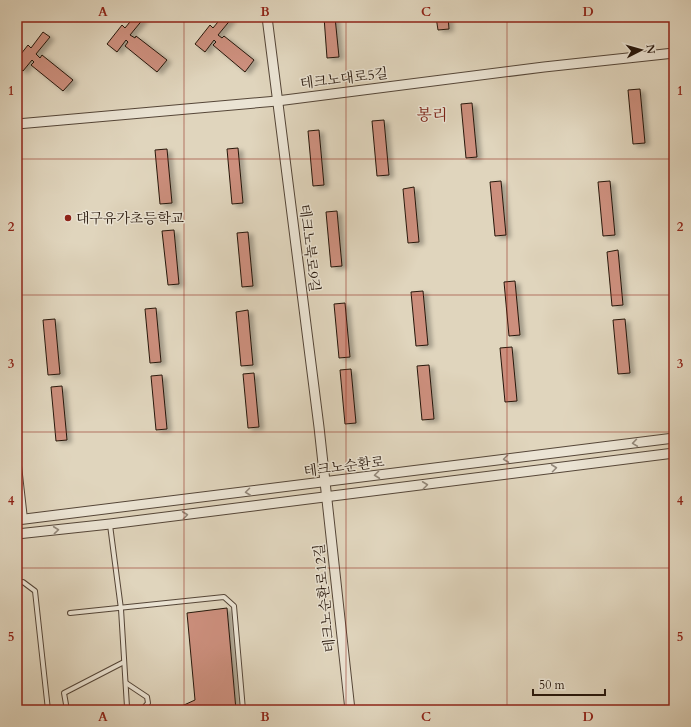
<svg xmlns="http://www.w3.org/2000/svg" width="691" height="727" font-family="Cardo,'Noto Serif KR',serif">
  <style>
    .building { fill: #cc8f7d; stroke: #27170c; filter: url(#shadow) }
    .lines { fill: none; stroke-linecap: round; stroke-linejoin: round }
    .service-casing { stroke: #554638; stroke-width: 6 }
    .minor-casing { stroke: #554638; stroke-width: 10 }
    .tertiary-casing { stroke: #554638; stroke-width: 11 }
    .service { stroke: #ebe4d4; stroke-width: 4 }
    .minor { stroke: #ebe4d4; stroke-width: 8 }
    .tertiary { stroke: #ebe4d4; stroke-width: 9 }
    .oneway { stroke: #93887a }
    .grid { fill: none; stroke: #8f2418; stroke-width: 1; stroke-opacity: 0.55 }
    .poi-dot { fill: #8f2418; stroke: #ebe4d4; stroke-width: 1.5 }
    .labels { text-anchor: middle; stroke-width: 3; stroke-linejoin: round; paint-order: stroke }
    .street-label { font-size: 14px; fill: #27170c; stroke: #ebe4d4 }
    .poi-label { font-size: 14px; fill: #27170c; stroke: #ebe4d4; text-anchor: start }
    .quarter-label { font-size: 16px; fill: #7a1f14; stroke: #ebe4d4 }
    .neatline { fill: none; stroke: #8f2418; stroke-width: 1.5 }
    .grid-label { font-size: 13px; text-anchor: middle; font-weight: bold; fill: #8f2418 }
  </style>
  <defs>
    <filter id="shadow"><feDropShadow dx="4.5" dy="2.5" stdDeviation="2" flood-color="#0004"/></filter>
  </defs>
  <rect width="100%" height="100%" fill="#e0d5bd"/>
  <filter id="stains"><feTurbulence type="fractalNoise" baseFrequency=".005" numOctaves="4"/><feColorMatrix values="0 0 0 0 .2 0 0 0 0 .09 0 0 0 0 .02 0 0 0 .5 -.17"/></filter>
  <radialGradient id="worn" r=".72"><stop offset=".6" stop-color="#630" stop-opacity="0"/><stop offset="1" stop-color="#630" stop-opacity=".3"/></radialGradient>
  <g class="building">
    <path d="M 134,17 L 144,18 L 130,35 L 135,38 L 136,36 L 167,60 L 157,72 L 125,46 L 128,42 L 126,40 L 117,52 L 107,44 L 122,25 L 125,28 Z"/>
    <path d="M 222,17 L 232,18 L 218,35 L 222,38 L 224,36 L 254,60 L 245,72 L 213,45 L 216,42 L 214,40 L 205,52 L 195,44 L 210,25 L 213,28 Z"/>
    <path d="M 324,17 L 335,17 L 339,57 L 327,58 Z"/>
    <path d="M 436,17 L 448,17 L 449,29 L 438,30 Z"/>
    <path d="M 43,32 L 50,37 L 36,54 L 40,58 L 42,55 L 73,80 L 63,91 L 31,65 L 34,62 L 32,60 L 23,71 L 17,67 L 17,59 L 28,45 L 31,48 Z"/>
    <path d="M 640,89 L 645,143 L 633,144 L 628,90 Z"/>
    <path d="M 472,103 L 477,157 L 466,158 L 461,104 Z"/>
    <path d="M 384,120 L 389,175 L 377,176 L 372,121 Z"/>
    <path d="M 319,130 L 324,185 L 313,186 L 308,131 Z"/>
    <path d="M 238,148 L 243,203 L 232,204 L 227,149 Z"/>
    <path d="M 167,149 L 172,203 L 160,204 L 155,150 Z"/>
    <path d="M 501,181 L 506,235 L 495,236 L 490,182 Z"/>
    <path d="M 610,181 L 615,235 L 603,236 L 598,182 Z"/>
    <path d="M 414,187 L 419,242 L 408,243 L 403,189 Z"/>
    <path d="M 337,211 L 342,266 L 331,267 L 326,212 Z"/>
    <path d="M 174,230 L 179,284 L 168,285 L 162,231 Z"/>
    <path d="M 248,232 L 253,286 L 242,287 L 237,233 Z"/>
    <path d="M 618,250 L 623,305 L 612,306 L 607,252 Z"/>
    <path d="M 515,281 L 520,335 L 509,336 L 504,282 Z"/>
    <path d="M 423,291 L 428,345 L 416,346 L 411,292 Z"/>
    <path d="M 345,303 L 350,357 L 339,358 L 334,304 Z"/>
    <path d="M 156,308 L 161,362 L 150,363 L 145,309 Z"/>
    <path d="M 248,310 L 253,365 L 241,366 L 236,312 Z"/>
    <path d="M 55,319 L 60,374 L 48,375 L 43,320 Z"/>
    <path d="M 625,319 L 630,373 L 618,374 L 613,320 Z"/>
    <path d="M 512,347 L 517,401 L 505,402 L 500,348 Z"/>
    <path d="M 429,365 L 434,419 L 422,420 L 417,366 Z"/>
    <path d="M 351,369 L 356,423 L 345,424 L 340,370 Z"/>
    <path d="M 254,373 L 259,427 L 248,428 L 243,374 Z"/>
    <path d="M 162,375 L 167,429 L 156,430 L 151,376 Z"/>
    <path d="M 62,386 L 67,440 L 56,441 L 51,387 Z"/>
    <path d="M 227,608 L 236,710 L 173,710 L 195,700 L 187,613 Z"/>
  </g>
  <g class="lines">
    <defs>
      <g id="service">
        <path d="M 110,525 L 121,609 L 127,707 L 131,710"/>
        <path d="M 17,583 L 23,582 L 35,591 L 48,710"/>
        <path d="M 70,613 L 224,597 L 234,606 L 243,710"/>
        <path d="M 126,683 L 147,697 L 148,703 L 142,710"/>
        <path d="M 17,709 L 17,710"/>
        <path d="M 67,710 L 64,693 L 124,662"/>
      </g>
      <path id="minor" d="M 17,466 L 23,519"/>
      <g id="tertiary">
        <path d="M 267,17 L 319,427 L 350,710"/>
        <path d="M 17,124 L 277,101 L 544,67 L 674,53"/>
        <path d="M 17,520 L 674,438"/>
        <path d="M 17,534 L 110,524 L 674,453"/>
      </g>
    </defs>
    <use href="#service" class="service-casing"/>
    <use href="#minor" class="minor-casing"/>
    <use href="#tertiary" class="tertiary-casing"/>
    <use href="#service" class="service"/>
    <use href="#minor" class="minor"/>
    <use href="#tertiary" class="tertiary"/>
  </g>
  <defs><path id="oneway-chevron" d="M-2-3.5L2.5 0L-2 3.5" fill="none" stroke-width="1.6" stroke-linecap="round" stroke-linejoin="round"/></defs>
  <g class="oneway">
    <use href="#oneway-chevron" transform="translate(635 443) rotate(172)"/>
    <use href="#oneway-chevron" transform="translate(506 459) rotate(173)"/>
    <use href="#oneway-chevron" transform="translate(554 468) rotate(-7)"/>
    <use href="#oneway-chevron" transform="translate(377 475) rotate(173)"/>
    <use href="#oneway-chevron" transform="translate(425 485) rotate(-7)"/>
    <use href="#oneway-chevron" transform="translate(248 492) rotate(173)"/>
    <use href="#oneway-chevron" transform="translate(185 515) rotate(-7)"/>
    <use href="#oneway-chevron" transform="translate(56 530) rotate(-6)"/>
  </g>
  <path class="grid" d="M 184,17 L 184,710M 346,17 L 346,710M 507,17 L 507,710M 17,159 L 674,159M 17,295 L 674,295M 17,432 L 674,432M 17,568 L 674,568"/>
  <circle class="poi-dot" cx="68" cy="218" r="4"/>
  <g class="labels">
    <g class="street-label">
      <text transform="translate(344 78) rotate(-7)" y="5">테크노대로5길</text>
      <text transform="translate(310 248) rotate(83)" y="5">테크노북로9길</text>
      <text transform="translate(344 466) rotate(-7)" y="5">테크노순환로</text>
      <text transform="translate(324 598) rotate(-96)" y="5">테크노순환로12길</text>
    </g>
    <g class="poi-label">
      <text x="76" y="223">대구유가초등학교</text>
    </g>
    <g class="quarter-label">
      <text x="432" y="120">봉리</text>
    </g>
  </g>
  <rect width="691" height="727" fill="none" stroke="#e0d5bd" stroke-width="44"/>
  <g transform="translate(641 50) rotate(84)" stroke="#ebe4d4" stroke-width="3" paint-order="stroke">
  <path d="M0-3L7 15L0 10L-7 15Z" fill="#27170c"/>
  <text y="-6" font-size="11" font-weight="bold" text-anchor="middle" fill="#27170c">N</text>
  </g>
  <path d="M533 689v6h72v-6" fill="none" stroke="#27170c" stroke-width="2"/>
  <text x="539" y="689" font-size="12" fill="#27170c" stroke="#ebe4d4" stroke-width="3" paint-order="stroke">50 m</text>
  <rect x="22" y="22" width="647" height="683" class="neatline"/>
  <g class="grid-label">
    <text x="103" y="16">A</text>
    <text x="265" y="16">B</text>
    <text x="426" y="16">C</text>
    <text x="588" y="16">D</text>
    <text x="11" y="95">1</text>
    <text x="680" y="95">1</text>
    <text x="11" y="231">2</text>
    <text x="680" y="231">2</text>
    <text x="11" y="368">3</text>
    <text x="680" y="368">3</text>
    <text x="11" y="505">4</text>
    <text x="680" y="505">4</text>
    <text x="11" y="641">5</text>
    <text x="680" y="641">5</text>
    <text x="103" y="721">A</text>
    <text x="265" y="721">B</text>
    <text x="426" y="721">C</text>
    <text x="588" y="721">D</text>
  </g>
  <rect width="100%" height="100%" filter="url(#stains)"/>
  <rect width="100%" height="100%" fill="url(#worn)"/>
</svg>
